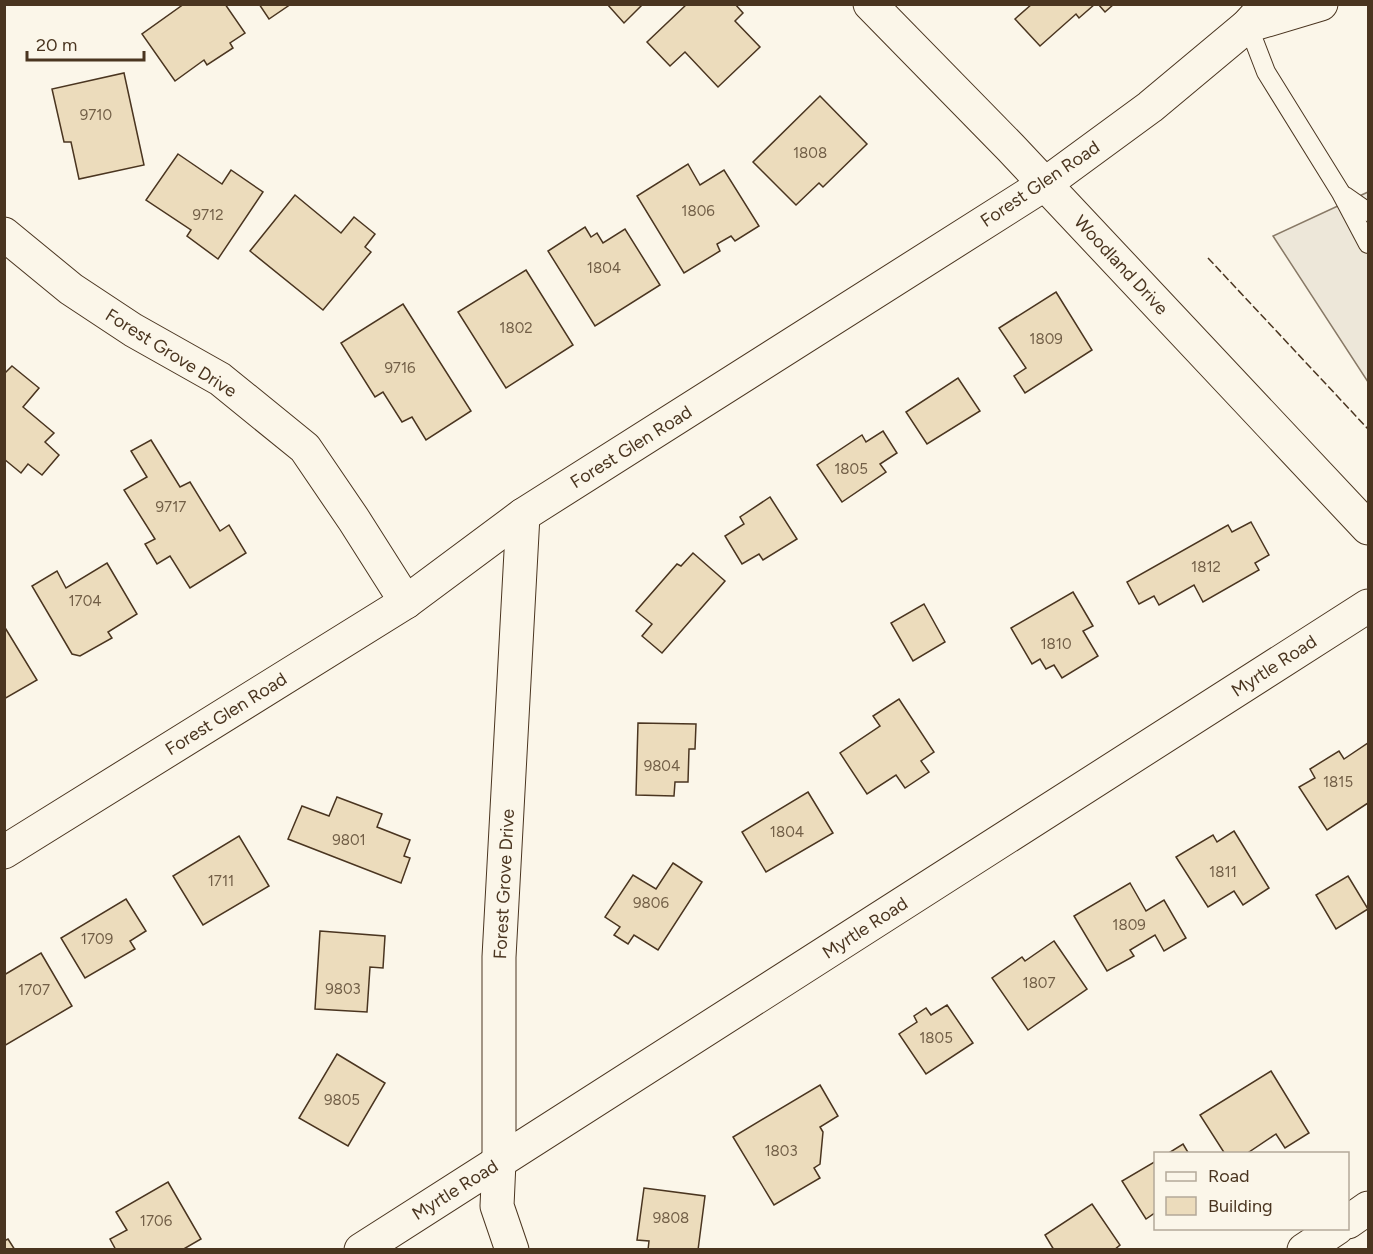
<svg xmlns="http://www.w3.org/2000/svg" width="1373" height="1254" font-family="Figtree,sans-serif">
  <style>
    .parking { fill: #ede7d9; stroke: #887966; stroke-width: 1.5 }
    .building { fill: #ecdcbc; stroke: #4a3520; stroke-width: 1.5 }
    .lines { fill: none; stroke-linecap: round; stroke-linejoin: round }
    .service-casing { stroke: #4a3520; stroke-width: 20 }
    .minor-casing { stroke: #4a3520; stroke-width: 35 }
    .tertiary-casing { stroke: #4a3520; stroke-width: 35 }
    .service { stroke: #fbf6e9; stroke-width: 18 }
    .minor { stroke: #fbf6e9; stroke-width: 33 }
    .tertiary { stroke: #fbf6e9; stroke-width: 33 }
    .fence { stroke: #4a3520; stroke-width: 1.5; stroke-dasharray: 8 3; stroke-linecap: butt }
    .labels { text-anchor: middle; stroke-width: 4.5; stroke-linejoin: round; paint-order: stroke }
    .number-label { font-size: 15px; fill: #725f47 }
    .street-label { font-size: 18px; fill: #4a3520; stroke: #fbf6e9 }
  </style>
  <rect width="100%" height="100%" fill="#fbf6e9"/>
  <path class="parking" d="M 1368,192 L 1368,382 L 1273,236 Z"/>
  <g class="building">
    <path d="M 184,4 L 225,4 L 245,33 L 230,43 L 233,48 L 207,65 L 204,60 L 175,81 L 142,34 Z"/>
    <path d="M 259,4 L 291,4 L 269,19 Z"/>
    <path d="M 607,4 L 643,4 L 624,23 Z"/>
    <path d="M 687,4 L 735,4 L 743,13 L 735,21 L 760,47 L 718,87 L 685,52 L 670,66 L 647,42 Z"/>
    <path d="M 1032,4 L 1095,4 L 1079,18 L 1076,14 L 1040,46 L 1015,19 Z"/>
    <path d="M 1098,4 L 1114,4 L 1105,12 Z"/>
    <path d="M 124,73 L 144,165 L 79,179 L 71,142 L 64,142 L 52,89 Z"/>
    <path d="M 820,96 L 867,144 L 823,187 L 819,183 L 796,205 L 753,162 Z"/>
    <path d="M 178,154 L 222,184 L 231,170 L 263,192 L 218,259 L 187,236 L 191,230 L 146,200 Z"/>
    <path d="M 688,164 L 700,185 L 724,170 L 759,226 L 735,241 L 731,236 L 717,244 L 720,251 L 684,273 L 637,196 Z"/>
    <path d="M 295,195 L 341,233 L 354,217 L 375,234 L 365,247 L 371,252 L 323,310 L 250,251 Z"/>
    <path d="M 585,227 L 591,237 L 597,233 L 603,243 L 625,229 L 660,285 L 595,326 L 548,251 Z"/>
    <path d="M 526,270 L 573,345 L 506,388 L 458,312 Z"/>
    <path d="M 1056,292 L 1092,350 L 1025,393 L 1014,376 L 1026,368 L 999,328 Z"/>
    <path d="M 403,304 L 471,411 L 426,440 L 412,417 L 402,422 L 383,392 L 375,397 L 341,343 Z"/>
    <path d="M 12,366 L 39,388 L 23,407 L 54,433 L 45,442 L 59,455 L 42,475 L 28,464 L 21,473 L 4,459 L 4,374 Z"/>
    <path d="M 958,378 L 980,411 L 927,444 L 906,412 Z"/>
    <path d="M 883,431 L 897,453 L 880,464 L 886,472 L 842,502 L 817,465 L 862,435 L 866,442 Z"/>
    <path d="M 151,440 L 180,487 L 190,482 L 220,531 L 229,525 L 246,553 L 190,588 L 170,556 L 157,564 L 145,544 L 155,539 L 124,490 L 147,477 L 131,451 Z"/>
    <path d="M 770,497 L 797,539 L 763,560 L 759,554 L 742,564 L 725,536 L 744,524 L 740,517 Z"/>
    <path d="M 1251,522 L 1269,555 L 1255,563 L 1259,570 L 1203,602 L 1194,585 L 1159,605 L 1154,596 L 1139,604 L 1127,582 L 1228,525 L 1232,532 Z"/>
    <path d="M 693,553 L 725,581 L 662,653 L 642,636 L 652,624 L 636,611 L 677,564 L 681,566 Z"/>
    <path d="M 107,563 L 137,614 L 108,632 L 112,638 L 80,656 L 72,654 L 32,586 L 57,571 L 66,588 Z"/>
    <path d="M 1073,592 L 1093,626 L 1083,631 L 1098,656 L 1062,678 L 1054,665 L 1046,669 L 1040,659 L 1032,664 L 1011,628 Z"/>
    <path d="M 924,604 L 945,642 L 913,661 L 891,623 Z"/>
    <path d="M 4,626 L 37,680 L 4,699 Z"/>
    <path d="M 899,699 L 934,752 L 921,761 L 929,772 L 905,788 L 896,775 L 867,794 L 840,753 L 880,726 L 873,716 Z"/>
    <path d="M 638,723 L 696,724 L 695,749 L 689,749 L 688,782 L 675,782 L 674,796 L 636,795 Z"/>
    <path d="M 1368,743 L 1368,803 L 1327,830 L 1299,787 L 1315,778 L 1310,769 L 1339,751 L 1344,759 Z"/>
    <path d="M 808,792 L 833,833 L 766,872 L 742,832 Z"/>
    <path d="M 337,797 L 382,814 L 377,827 L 410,840 L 404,856 L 410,858 L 401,883 L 288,839 L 302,806 L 329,816 Z"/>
    <path d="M 1234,831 L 1269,888 L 1243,905 L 1234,891 L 1208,907 L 1176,857 L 1213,835 L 1217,842 Z"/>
    <path d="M 239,836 L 269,886 L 203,925 L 173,876 Z"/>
    <path d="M 673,863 L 702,882 L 658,950 L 634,935 L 628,944 L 614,935 L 620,927 L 605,917 L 633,875 L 656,889 Z"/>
    <path d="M 1348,876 L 1368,909 L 1336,929 L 1316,895 Z"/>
    <path d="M 1130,883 L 1146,911 L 1164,900 L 1186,938 L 1164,951 L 1155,935 L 1130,950 L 1134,956 L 1107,971 L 1074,916 Z"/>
    <path d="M 126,899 L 146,931 L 130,941 L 135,949 L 85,978 L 61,938 Z"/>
    <path d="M 320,931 L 385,936 L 383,968 L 370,967 L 367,1012 L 315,1009 Z"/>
    <path d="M 1054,941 L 1087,989 L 1028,1030 L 992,978 L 1022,957 L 1025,961 Z"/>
    <path d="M 41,953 L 72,1006 L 4,1046 L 4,975 Z"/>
    <path d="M 947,1005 L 973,1043 L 926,1074 L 899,1034 L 917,1022 L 914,1016 L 926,1008 L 931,1015 Z"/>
    <path d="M 337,1054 L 385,1083 L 348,1146 L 299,1118 Z"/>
    <path d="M 1271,1071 L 1309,1133 L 1285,1148 L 1276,1134 L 1246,1154 L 1225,1154 L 1200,1115 Z"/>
    <path d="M 820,1085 L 838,1116 L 820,1127 L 823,1132 L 820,1164 L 814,1168 L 820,1178 L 774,1205 L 733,1137 Z"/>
    <path d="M 1183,1144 L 1189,1154 L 1167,1154 Z"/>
    <path d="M 1156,1161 L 1156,1212 L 1146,1219 L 1122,1181 Z"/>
    <path d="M 168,1182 L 201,1239 L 182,1250 L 116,1250 L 110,1239 L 127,1230 L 116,1212 Z"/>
    <path d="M 644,1188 L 705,1196 L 698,1250 L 648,1250 L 649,1241 L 637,1240 Z"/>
    <path d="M 1092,1204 L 1120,1245 L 1114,1250 L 1054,1250 L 1045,1235 Z"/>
    <path d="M 8,1239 L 15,1250 L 4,1250 L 4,1241 Z"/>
  </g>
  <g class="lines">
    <defs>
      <g id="service">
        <path d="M 1246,20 L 1266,72 L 1341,193 L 1368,244"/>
        <path d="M 1345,196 L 1368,212"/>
      </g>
      <g id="minor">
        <path d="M 870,4 L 1011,148 L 1368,528"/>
        <path d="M 4,234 L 71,289 L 133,330 L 220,379 L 305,448 L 354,520 L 406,602"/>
        <path d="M 1348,1222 L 1368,1208"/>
        <path d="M 361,1250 L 1368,606"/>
        <path d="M 1304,1250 L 1337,1228"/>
      </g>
      <g id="tertiary">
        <path d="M 1247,26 L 1321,4"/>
        <path d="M 4,852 L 406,602 L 523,515 L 1045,184 L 1150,107 L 1247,26 L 1267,4"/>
        <path d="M 512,1250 L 497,1206 L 499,1162 L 499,957 L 523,515"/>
      </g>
    </defs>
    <use href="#service" class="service-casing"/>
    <use href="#minor" class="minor-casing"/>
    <use href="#tertiary" class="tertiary-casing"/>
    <use href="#service" class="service"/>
    <use href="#minor" class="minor"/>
    <use href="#tertiary" class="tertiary"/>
    <path class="fence" d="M 1208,258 L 1368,429"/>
  </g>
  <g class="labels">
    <g class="number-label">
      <text x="96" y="120">9710</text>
      <text x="810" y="158">1808</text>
      <text x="698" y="216">1806</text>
      <text x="208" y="220">9712</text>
      <text x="604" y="273">1804</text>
      <text x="516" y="333">1802</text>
      <text x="1046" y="344">1809</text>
      <text x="400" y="373">9716</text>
      <text x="851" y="474">1805</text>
      <text x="171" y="512">9717</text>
      <text x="1206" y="572">1812</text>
      <text x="85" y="606">1704</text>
      <text x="1056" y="649">1810</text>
      <text x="662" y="771">9804</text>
      <text x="1338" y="787">1815</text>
      <text x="787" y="837">1804</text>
      <text x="349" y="845">9801</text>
      <text x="1223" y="877">1811</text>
      <text x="221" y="886">1711</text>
      <text x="651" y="908">9806</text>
      <text x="1129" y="930">1809</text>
      <text x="97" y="944">1709</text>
      <text x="1039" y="988">1807</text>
      <text x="343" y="994">9803</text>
      <text x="34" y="995">1707</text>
      <text x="936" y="1043">1805</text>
      <text x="342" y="1105">9805</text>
      <text x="781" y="1156">1803</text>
      <text x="671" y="1223">9808</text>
      <text x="156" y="1226">1706</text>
    </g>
    <g class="street-label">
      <text transform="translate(1040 184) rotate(-34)" y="6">Forest Glen Road</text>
      <text transform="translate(1121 265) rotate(47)" y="6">Woodland Drive</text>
      <text transform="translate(171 353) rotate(32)" y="6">Forest Grove Drive</text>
      <text transform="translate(631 447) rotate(-32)" y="6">Forest Glen Road</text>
      <text transform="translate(1274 666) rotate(-33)" y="6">Myrtle Road</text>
      <text transform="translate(226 714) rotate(-32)" y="6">Forest Glen Road</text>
      <text transform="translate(504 884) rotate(-87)" y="6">Forest Grove Drive</text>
      <text transform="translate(865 928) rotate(-33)" y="6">Myrtle Road</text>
      <text transform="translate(455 1190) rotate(-32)" y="6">Myrtle Road</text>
    </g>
  </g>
  <rect width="1373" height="1254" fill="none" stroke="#4a3520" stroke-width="12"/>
  <rect x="1154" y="1152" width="195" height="78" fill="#fbf6e9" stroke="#b4a999" stroke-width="1.5"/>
  <rect x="1166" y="1172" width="30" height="9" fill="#fbf6e9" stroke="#b4a999" stroke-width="1.5"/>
  <text x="1208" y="1182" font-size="18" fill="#4a3520">Road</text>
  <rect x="1166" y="1197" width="30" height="18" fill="#ecdcbc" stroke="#b4a999" stroke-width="1.5"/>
  <text x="1208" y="1212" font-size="18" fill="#4a3520">Building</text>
  <path d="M27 51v9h117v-9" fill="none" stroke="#4a3520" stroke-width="3"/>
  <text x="36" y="51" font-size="18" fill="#4a3520" stroke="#fbf6e9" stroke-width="4.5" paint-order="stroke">20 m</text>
</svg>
